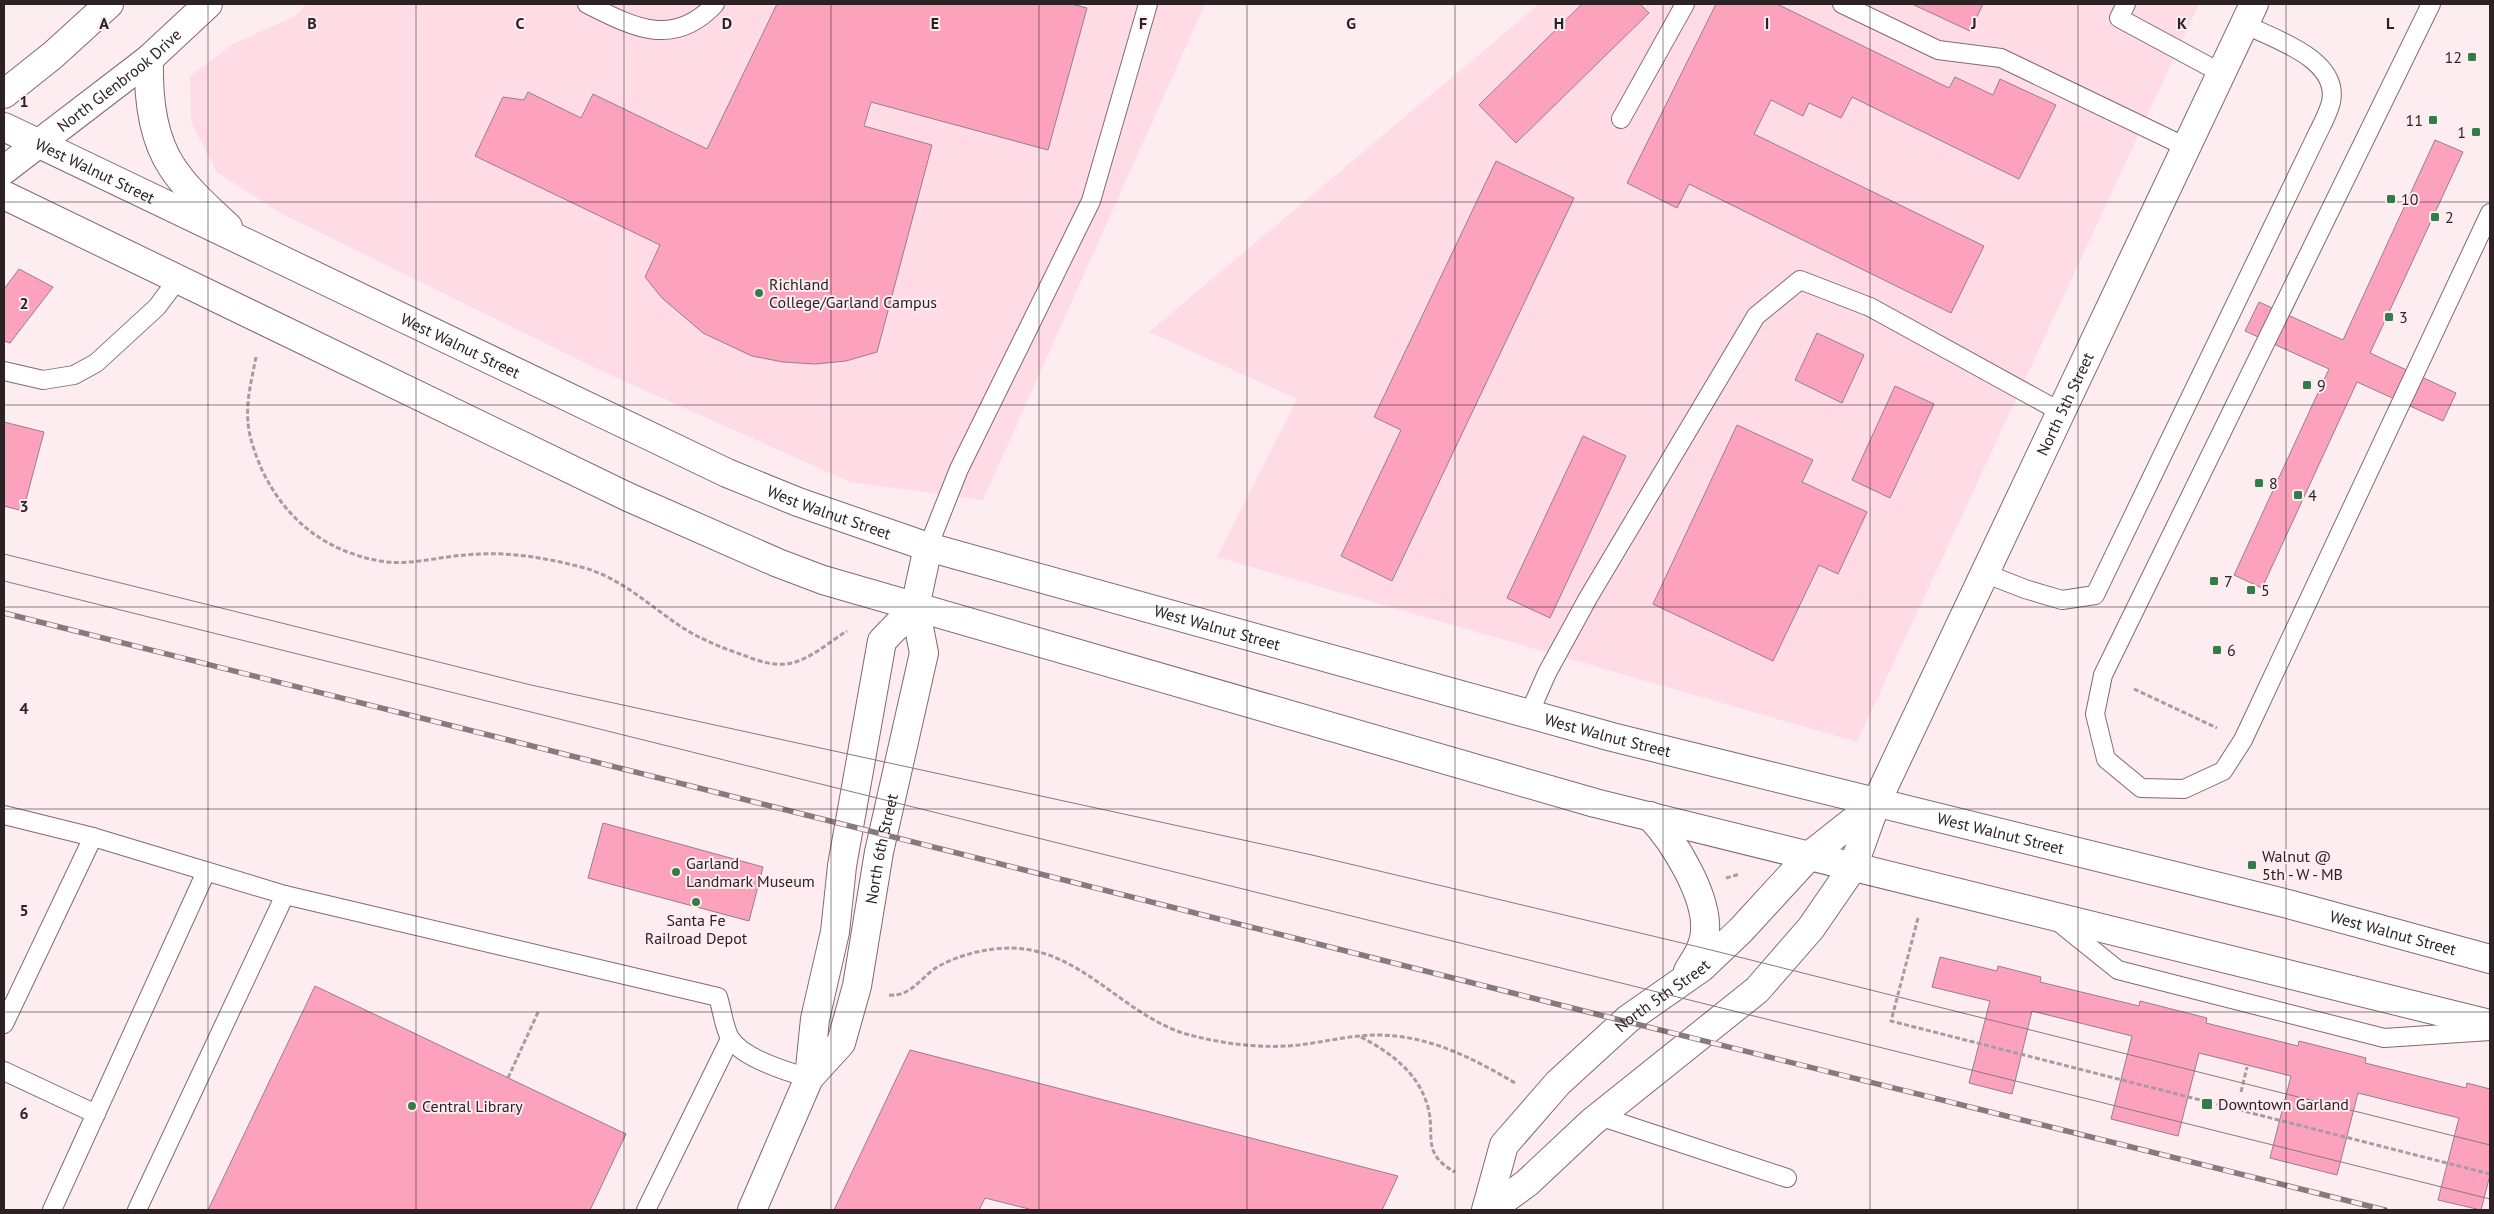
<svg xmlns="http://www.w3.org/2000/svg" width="2494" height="1214" font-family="'PT Sans',sans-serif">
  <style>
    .built { fill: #ffdce5 }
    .building { fill: #fda2bd; stroke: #977f85 }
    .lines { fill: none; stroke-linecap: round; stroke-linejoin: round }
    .lane-casing { stroke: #816a70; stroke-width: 20 }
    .street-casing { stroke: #816a70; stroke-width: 30 }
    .secondary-casing { stroke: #816a70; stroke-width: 30 }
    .path { stroke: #a99b9f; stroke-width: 3; stroke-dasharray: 5 2.5; stroke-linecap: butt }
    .lane { stroke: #fff; stroke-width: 18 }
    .street { stroke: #fff; stroke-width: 28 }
    .secondary { stroke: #fff; stroke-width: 28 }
    .tram { stroke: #877a7d; stroke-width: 1 }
    .rail-casing { stroke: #877a7d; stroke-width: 5.5 }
    .rail { stroke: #fdecf0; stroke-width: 4; stroke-dasharray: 11; stroke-linecap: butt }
    .grid { fill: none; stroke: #2c2225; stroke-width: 1; stroke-opacity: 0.55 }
    .poi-dot { fill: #337c49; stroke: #fdecf0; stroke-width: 2 }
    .labels { text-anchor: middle; stroke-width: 4; stroke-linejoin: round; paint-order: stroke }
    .poi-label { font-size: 16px; fill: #2c2225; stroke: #fdecf0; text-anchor: start }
    .street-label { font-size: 16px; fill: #2c2225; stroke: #fdecf0 }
    .grid-label { font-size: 16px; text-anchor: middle; font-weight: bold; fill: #2c2225; stroke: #fdecf0; stroke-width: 4; stroke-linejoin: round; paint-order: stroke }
  </style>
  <rect width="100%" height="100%" fill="#fdecf0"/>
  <g class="built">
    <path d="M 307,4 L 1205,4 L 983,500 L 850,482 L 606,373 L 280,213 L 217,172 L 191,122 L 190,76 L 233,44 L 295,16 Z"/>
    <path d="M 1539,4 L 2199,4 L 1857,742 L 1217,557 L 1297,399 L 1149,332 Z"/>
  </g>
  <g class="building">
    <path d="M 777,4 L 1071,4 L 1087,8 L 1048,150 L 871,102 L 864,126 L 932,145 L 877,352 L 846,361 L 815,364 L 783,362 L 752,356 L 703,333 L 662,298 L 645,277 L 660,245 L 475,156 L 503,97 L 524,100 L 528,92 L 581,118 L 593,94 L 707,149 Z"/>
    <path d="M 1582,4 L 1640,4 L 1649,13 L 1516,143 L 1479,105 Z"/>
    <path d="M 1716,4 L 1777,4 L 1949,88 L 1955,77 L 1993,95 L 2000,79 L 2056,105 L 2019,179 L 1852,97 L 1841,118 L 1809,103 L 1803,116 L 1771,100 L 1754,134 L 1984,246 L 1951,313 L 1689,184 L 1677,208 L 1627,183 Z"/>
    <path d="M 1912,4 L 1983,4 L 1970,31 Z"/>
    <path d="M 2435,140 L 2463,152 L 2370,353 L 2456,393 L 2443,421 L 2357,382 L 2262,588 L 2234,575 L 2329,369 L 2245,331 L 2259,302 L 2343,340 Z"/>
    <path d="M 1496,161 L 1574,198 L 1392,581 L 1341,556 L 1401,430 L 1374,417 Z"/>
    <path d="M 19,269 L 53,287 L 10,343 L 4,341 L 4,289 Z"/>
    <path d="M 1817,333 L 1864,355 L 1842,403 L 1795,380 Z"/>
    <path d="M 1895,386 L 1934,404 L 1890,498 L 1852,480 Z"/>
    <path d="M 4,422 L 44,432 L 23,511 L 4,506 Z"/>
    <path d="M 1737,425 L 1813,460 L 1802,482 L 1867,512 L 1838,574 L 1819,565 L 1773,661 L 1653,604 Z"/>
    <path d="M 1583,436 L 1626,456 L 1550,618 L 1507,598 Z"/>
    <path d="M 603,823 L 763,867 L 749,921 L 588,878 Z"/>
    <path d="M 1940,957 L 1997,971 L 1998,966 L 2041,977 L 2040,982 L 2139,1006 L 2140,1001 L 2207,1018 L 2206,1023 L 2298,1046 L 2299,1041 L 2366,1058 L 2365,1063 L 2466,1088 L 2467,1083 L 2490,1089 L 2490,1175 L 2481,1210 L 2438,1200 L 2459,1118 L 2358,1093 L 2337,1175 L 2270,1158 L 2291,1076 L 2199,1053 L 2178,1136 L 2111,1119 L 2132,1036 L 2032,1011 L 2012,1094 L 1969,1083 L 1990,1001 L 1932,987 Z"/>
    <path d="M 315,986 L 626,1134 L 590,1210 L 208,1210 Z"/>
    <path d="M 910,1050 L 1398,1176 L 1382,1210 L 1033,1210 L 985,1198 L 979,1210 L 834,1210 Z"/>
  </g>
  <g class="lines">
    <defs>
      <g id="lane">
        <path d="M 587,4 C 633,27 673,49 715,4"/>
        <path d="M 1842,4 L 1938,50 L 2001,58 L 2186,147"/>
        <path d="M 2126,4 L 2119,18 L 2221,73"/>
        <path d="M 2431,4 L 2103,675 L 2095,714 L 2106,759 L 2141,788 L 2184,789 L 2223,771 L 2243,740 L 2490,213"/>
        <path d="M 1621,119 L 1685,4"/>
        <path d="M 4,371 L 43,380 L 74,375 L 96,363 L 157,307 L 178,279"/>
        <path d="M 928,547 L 959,469 L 1091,201 L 1148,4"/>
        <path d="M 1984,573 L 2025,589 L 2062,600 L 2095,595 L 2314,141 C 2320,128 2328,115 2331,102 C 2340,59 2274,39 2244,24"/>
        <path d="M 1529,714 L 1547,673 L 1588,598 L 1756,316 L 1800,280 L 1870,307 L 2061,412"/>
        <path d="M 4,815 L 93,837 L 285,895 L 718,997 C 722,1009 724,1028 730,1038 C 742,1058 788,1072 809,1078"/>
        <path d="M 2057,921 L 2118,970 L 2384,1038 L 2490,1031"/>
        <path d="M 4,1024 L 93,837"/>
        <path d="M 4,1071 L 96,1114"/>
        <path d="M 1599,1116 L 1787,1178"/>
        <path d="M 52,1210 L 206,872"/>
        <path d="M 137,1210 L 285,895"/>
        <path d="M 646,1210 L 730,1039"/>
      </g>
      <g id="street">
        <path id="s1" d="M 809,1078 L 841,1043 L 857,986 L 879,852 L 924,653 L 915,607 L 928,547"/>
        <path d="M 752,1210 L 809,1078 L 815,1019 L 835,932 L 842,866 L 882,641 L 915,607"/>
      </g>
      <g id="secondary">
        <path d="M 149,59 C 148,95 152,137 172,167 C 187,190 209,209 228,227"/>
        <path d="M 4,94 L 53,55 L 109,4"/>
        <path id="s2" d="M 4,127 L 727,473 L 798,502 L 928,547 L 1612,737 L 2288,904 L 2490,959"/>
        <path id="s3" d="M 4,170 L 149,59 L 208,4"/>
        <path d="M 4,195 L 628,497 L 778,563 L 823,580 L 1595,803 L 2490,1024"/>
        <path d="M 1650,816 C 1674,841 1708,896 1705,932 C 1704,947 1696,958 1688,971"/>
        <path id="s4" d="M 1486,1210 L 1504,1145 L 1558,1083 L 1628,1019 L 1701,968 L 1741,930 L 1809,856 L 1876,803"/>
        <path id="s5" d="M 1490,1210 L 1527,1183 L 1592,1122 L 1757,990 L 1811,928 L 1853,867 L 1876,803 L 2254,4"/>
      </g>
    </defs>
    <use href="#lane" class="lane-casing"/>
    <use href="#street" class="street-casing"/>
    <use href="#secondary" class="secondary-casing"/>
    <g class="path">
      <path d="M 256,357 C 252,378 246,400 248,422 C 249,438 256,456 262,470 C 286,520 325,551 380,561 C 408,566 437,557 465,555 C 505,551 542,557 581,567 C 618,576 649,605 680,626 C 698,638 720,647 740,654 C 754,659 770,666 786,664 C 807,662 829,642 847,631"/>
      <path d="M 2134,689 L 2217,728"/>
      <path d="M 1726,878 L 1740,874"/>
      <path d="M 1918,918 L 1891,1021 L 2490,1174"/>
      <path d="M 889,995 C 912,997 921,976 939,966 C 961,954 988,948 1012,948 C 1082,950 1123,1015 1186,1034 C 1223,1044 1261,1049 1299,1045 C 1324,1042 1351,1035 1377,1035 C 1428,1035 1473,1058 1515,1083"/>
      <path d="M 1361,1037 C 1389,1052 1415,1070 1426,1101 C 1438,1133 1418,1152 1455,1172"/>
      <path d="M 508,1078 L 539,1010"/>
      <path d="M 2241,1092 L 2247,1067"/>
    </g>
    <use href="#lane" class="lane"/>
    <use href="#street" class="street"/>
    <use href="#secondary" class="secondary"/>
    <g class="tram">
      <path d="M 4,554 L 531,685 L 1312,855 L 1703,948 L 2490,1145"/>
      <path d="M 4,581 L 2490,1199"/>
    </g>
    <defs>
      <path id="rail" d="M 4,613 L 1600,1015 L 2385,1210"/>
    </defs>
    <use href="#rail" class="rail-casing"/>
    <use href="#rail" class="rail"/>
  </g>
  <path class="grid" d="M 208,4 L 208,1210M 416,4 L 416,1210M 624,4 L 624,1210M 831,4 L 831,1210M 1039,4 L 1039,1210M 1247,4 L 1247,1210M 1455,4 L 1455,1210M 1663,4 L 1663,1210M 1870,4 L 1870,1210M 2078,4 L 2078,1210M 2286,4 L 2286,1210M 4,202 L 2490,202M 4,405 L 2490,405M 4,607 L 2490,607M 4,809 L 2490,809M 4,1012 L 2490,1012"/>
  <g class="poi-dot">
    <rect x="2467" y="52" width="10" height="10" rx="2.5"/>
    <rect x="2428" y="115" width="10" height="10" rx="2.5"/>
    <rect x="2471" y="127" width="10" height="10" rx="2.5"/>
    <rect x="2386" y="194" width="10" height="10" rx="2.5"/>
    <rect x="2430" y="212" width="10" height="10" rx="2.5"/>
    <circle cx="759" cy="293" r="5"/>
    <rect x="2384" y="312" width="10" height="10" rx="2.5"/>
    <rect x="2302" y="380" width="10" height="10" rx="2.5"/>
    <rect x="2254" y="478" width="10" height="10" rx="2.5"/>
    <rect x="2293" y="490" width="10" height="10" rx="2.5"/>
    <rect x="2209" y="576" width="10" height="10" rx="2.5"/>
    <rect x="2246" y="585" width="10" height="10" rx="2.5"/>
    <rect x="2212" y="645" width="10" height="10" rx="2.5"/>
    <rect x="2247" y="860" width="10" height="10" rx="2.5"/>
    <circle cx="676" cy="872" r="5"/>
    <circle cx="696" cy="902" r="5"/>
    <rect x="2201" y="1098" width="12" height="12" rx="2.5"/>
    <circle cx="412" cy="1106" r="5"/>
  </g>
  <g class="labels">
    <g class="poi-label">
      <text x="2462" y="63" text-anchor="end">12</text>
      <text x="2423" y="126" text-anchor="end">11</text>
      <text x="2466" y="138" text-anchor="end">1</text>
      <text x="2401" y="205">10</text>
      <text x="2445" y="223">2</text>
      <text x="769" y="290">Richland<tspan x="769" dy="18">College/Garland Campus</tspan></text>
      <text x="2399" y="323">3</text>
      <text x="2317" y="391">9</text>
      <text x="2269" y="489">8</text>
      <text x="2308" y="501">4</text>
      <text x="2224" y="587">7</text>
      <text x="2261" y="596">5</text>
      <text x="2227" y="656">6</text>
      <text x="2262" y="862">Walnut @<tspan x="2262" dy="18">5th - W - MB</tspan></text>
      <text x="686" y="869">Garland<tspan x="686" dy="18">Landmark Museum</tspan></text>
      <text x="696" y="926" text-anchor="middle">Santa Fe<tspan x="696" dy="18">Railroad Depot</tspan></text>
      <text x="2218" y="1110">Downtown Garland</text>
      <text x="422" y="1112">Central Library</text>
    </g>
    <g class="street-label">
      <text dy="6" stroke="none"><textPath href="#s3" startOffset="146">North Glenbrook Drive</textPath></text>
      <text dy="6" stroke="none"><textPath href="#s2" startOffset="101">West Walnut Street</textPath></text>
      <text dy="6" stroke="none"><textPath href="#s2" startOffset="506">West Walnut Street</textPath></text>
      <text dy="6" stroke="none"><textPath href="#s5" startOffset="1012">North 5th Street</textPath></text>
      <text dy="6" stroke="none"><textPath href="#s2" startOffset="911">West Walnut Street</textPath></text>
      <text dy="6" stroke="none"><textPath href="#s2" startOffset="1316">West Walnut Street</textPath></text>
      <text dy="6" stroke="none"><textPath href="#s2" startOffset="1721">West Walnut Street</textPath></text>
      <text dy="6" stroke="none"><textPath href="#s2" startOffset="2126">West Walnut Street</textPath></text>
      <text dy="6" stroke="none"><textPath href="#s1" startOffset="246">North 6th Street</textPath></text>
      <text dy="6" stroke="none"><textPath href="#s2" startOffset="2531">West Walnut Street</textPath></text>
      <text dy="6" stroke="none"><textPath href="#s4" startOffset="286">North 5th Street</textPath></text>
    </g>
  </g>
  <g class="grid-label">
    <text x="104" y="29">A</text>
    <text x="312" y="29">B</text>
    <text x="520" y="29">C</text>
    <text x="727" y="29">D</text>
    <text x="935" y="29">E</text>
    <text x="1143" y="29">F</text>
    <text x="1351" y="29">G</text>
    <text x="1559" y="29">H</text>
    <text x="1767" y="29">I</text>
    <text x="1974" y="29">J</text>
    <text x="2182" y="29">K</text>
    <text x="2390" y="29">L</text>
    <text x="24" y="107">1</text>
    <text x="24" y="309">2</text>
    <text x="24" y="512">3</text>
    <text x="24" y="714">4</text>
    <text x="24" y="916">5</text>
    <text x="24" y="1119">6</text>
  </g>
  <rect width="2494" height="1214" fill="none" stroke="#2c2225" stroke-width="10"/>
</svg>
